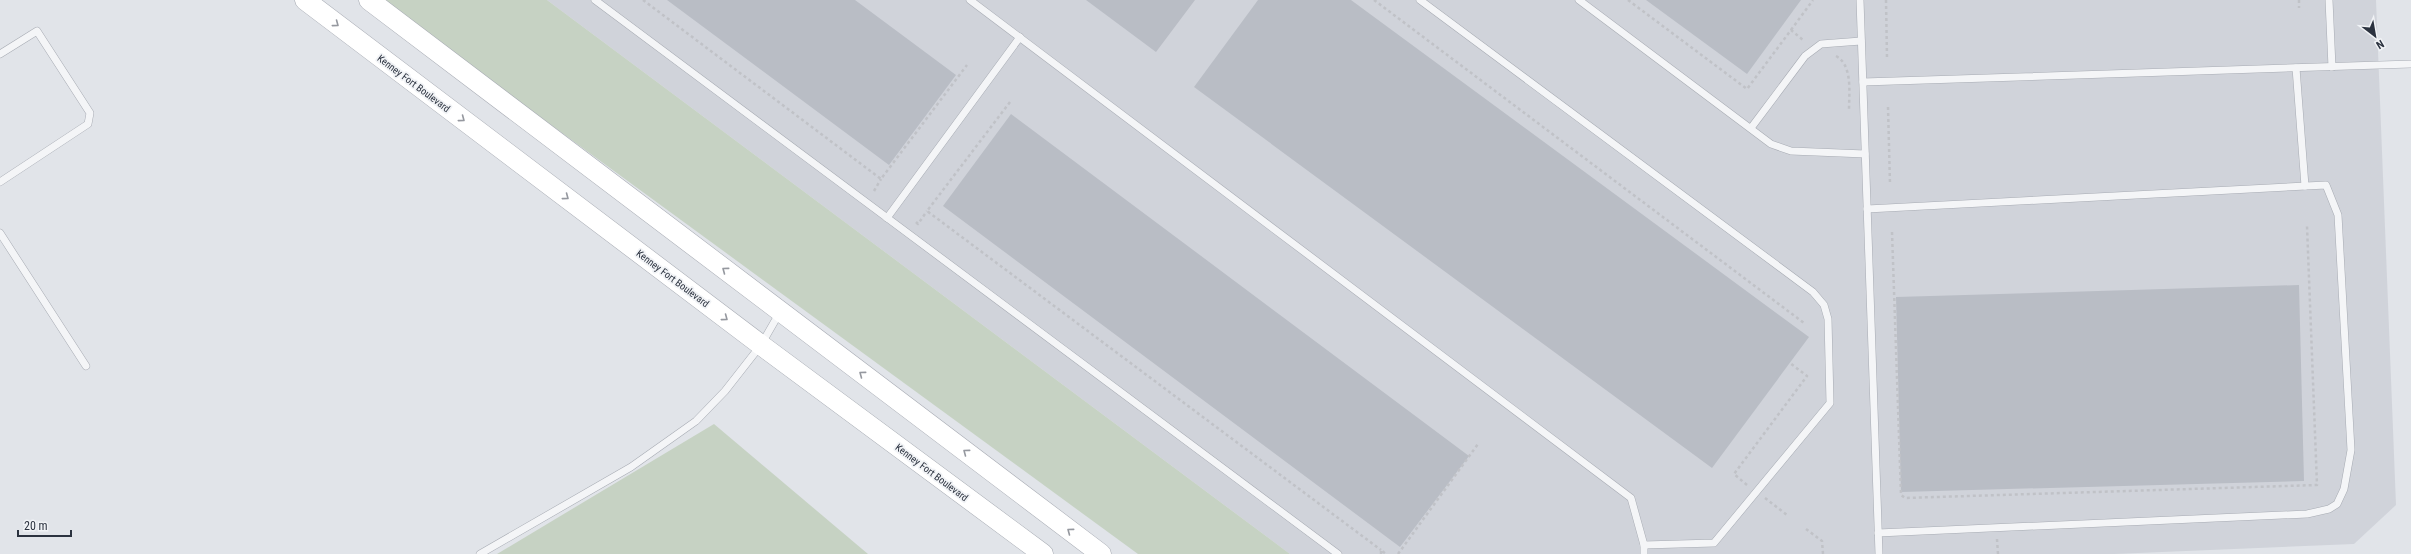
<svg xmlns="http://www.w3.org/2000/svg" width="2411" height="554" font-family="'Roboto Condensed',sans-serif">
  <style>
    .built { fill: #d0d3da }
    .green { fill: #c6d2c3 }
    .building { fill: #b9bdc5 }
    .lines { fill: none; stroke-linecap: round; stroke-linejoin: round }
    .lane-casing { stroke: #a7abb3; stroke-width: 8 }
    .secondary-casing { stroke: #a7abb3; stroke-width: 21 }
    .path { stroke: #c0c2c7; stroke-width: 2.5; stroke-dasharray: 3 3; stroke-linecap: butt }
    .lane { stroke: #f4f5f7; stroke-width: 7 }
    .secondary { stroke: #fff; stroke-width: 20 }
    .oneway { stroke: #95989f }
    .labels { text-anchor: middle; stroke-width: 3.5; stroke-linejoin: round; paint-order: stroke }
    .street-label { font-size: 10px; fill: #2b323f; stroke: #f1f3f6 }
  </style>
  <rect width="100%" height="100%" fill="#e1e4e9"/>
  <path class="built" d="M 547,0 L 2376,0 L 2396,505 L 2354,544 L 2114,554 L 1290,554 Z"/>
  <g class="green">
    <path d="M 380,0 L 547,0 L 1290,554 L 1138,554 Z"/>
    <path d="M 714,424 L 868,554 L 497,554 Z"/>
  </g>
  <g class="building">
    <path d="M 667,0 L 855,0 L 956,75 L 889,165 Z"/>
    <path d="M 1086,0 L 1195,0 L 1156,52 Z"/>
    <path d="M 1258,0 L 1351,0 L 1809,337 L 1712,468 L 1194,87 Z"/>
    <path d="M 1646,0 L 1801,0 L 1747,74 Z"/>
    <path d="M 1011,114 L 1469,456 L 1400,547 L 943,206 Z"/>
    <path d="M 2299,285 L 2304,481 L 1901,492 L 1896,297 Z"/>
  </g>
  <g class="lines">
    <defs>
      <g id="lane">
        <path d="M 595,0 L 1338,554"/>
        <path d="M 970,0 L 1631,498 L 1644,545 L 1644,554"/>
        <path d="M 1420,0 L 1813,292 L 1824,305 L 1828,319 L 1830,403 L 1714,543 L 1644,545"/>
        <path d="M 1579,0 L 1771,144 L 1791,151 L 1865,154"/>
        <path d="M 1860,0 L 1879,554"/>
        <path d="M 2329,0 L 2332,67"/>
        <path d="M 0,54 L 37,31 L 90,113 L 88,124 L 0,182"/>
        <path d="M 2296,68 L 2305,186"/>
        <path d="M 1863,82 L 2411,64"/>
        <path d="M 1751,128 L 1805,56 L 1821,44 L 1861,41"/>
        <path d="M 1867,209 L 2326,185 L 2338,215 L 2351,450 L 2344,489 L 2337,504 L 2329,509 L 2307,514 L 1878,533"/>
        <path d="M 887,218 L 1020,37"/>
        <path d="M 0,233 L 86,366"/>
        <path d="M 480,554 L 631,467 L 696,421 L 725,391 L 761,345 L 780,312"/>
      </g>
      <g id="secondary">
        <path d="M 305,0 L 761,345 L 1043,554"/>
        <path d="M 369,0 L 1101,554"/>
      </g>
    </defs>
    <use href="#lane" class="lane-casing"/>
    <use href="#secondary" class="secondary-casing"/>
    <g class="path">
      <path d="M 643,0 L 881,179 L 967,65"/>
      <path d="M 1374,0 L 1804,323"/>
      <path d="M 1628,0 L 1747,89 L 1791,30 L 1803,40"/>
      <path d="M 1886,0 L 1887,58"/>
      <path d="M 2299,0 L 2299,8"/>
      <path d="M 1791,30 L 1813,0"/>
      <path d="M 1836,56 C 1853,65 1849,94 1849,110"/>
      <path d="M 1010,102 L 927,211 L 1381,550"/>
      <path d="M 1888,107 L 1890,184"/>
      <path d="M 874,191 L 881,179"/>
      <path d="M 916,222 L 918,224 L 927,211"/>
      <path d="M 1892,232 L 1901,495 L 1905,498 L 2317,485 L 2307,226"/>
      <path d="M 1747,485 L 1734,474 L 1807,376 L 1790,363"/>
      <path d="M 1765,498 L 1787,515"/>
      <path d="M 1806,529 L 1822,541 L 1823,554"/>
      <path d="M 1997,539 L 1998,554"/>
      <path d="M 1381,554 L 1381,550 L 1386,554"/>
      <path d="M 1398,554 L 1478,444"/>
    </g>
    <use href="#lane" class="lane"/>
    <use href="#secondary" class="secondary"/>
  </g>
  <defs><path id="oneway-chevron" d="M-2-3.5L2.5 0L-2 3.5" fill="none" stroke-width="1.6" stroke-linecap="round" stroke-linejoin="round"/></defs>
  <g class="oneway">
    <use href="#oneway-chevron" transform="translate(336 24) rotate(37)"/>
    <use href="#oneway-chevron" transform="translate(462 119) rotate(37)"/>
    <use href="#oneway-chevron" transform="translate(566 197) rotate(37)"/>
    <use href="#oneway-chevron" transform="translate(725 270) rotate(-143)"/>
    <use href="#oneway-chevron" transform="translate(725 318) rotate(37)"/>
    <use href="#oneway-chevron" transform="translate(862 374) rotate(-143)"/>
    <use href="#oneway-chevron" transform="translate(966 452) rotate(-143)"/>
    <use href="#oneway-chevron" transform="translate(1070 531) rotate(-143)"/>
  </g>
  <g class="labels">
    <g class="street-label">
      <text transform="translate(414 83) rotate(37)" y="4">Kenney Fort Boulevard</text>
      <text transform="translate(673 278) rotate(37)" y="4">Kenney Fort Boulevard</text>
      <text transform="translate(932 472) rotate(37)" y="4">Kenney Fort Boulevard</text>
    </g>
  </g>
  <g transform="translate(2375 36) rotate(149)" stroke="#f1f3f6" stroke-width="3" paint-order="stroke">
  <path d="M0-3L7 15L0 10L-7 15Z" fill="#2b323f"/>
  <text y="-6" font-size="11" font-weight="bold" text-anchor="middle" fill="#2b323f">N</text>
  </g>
  <path d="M18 530v6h53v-6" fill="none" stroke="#2b323f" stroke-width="2"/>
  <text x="24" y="530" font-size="12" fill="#2b323f" stroke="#f1f3f6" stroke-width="3" paint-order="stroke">20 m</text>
</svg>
